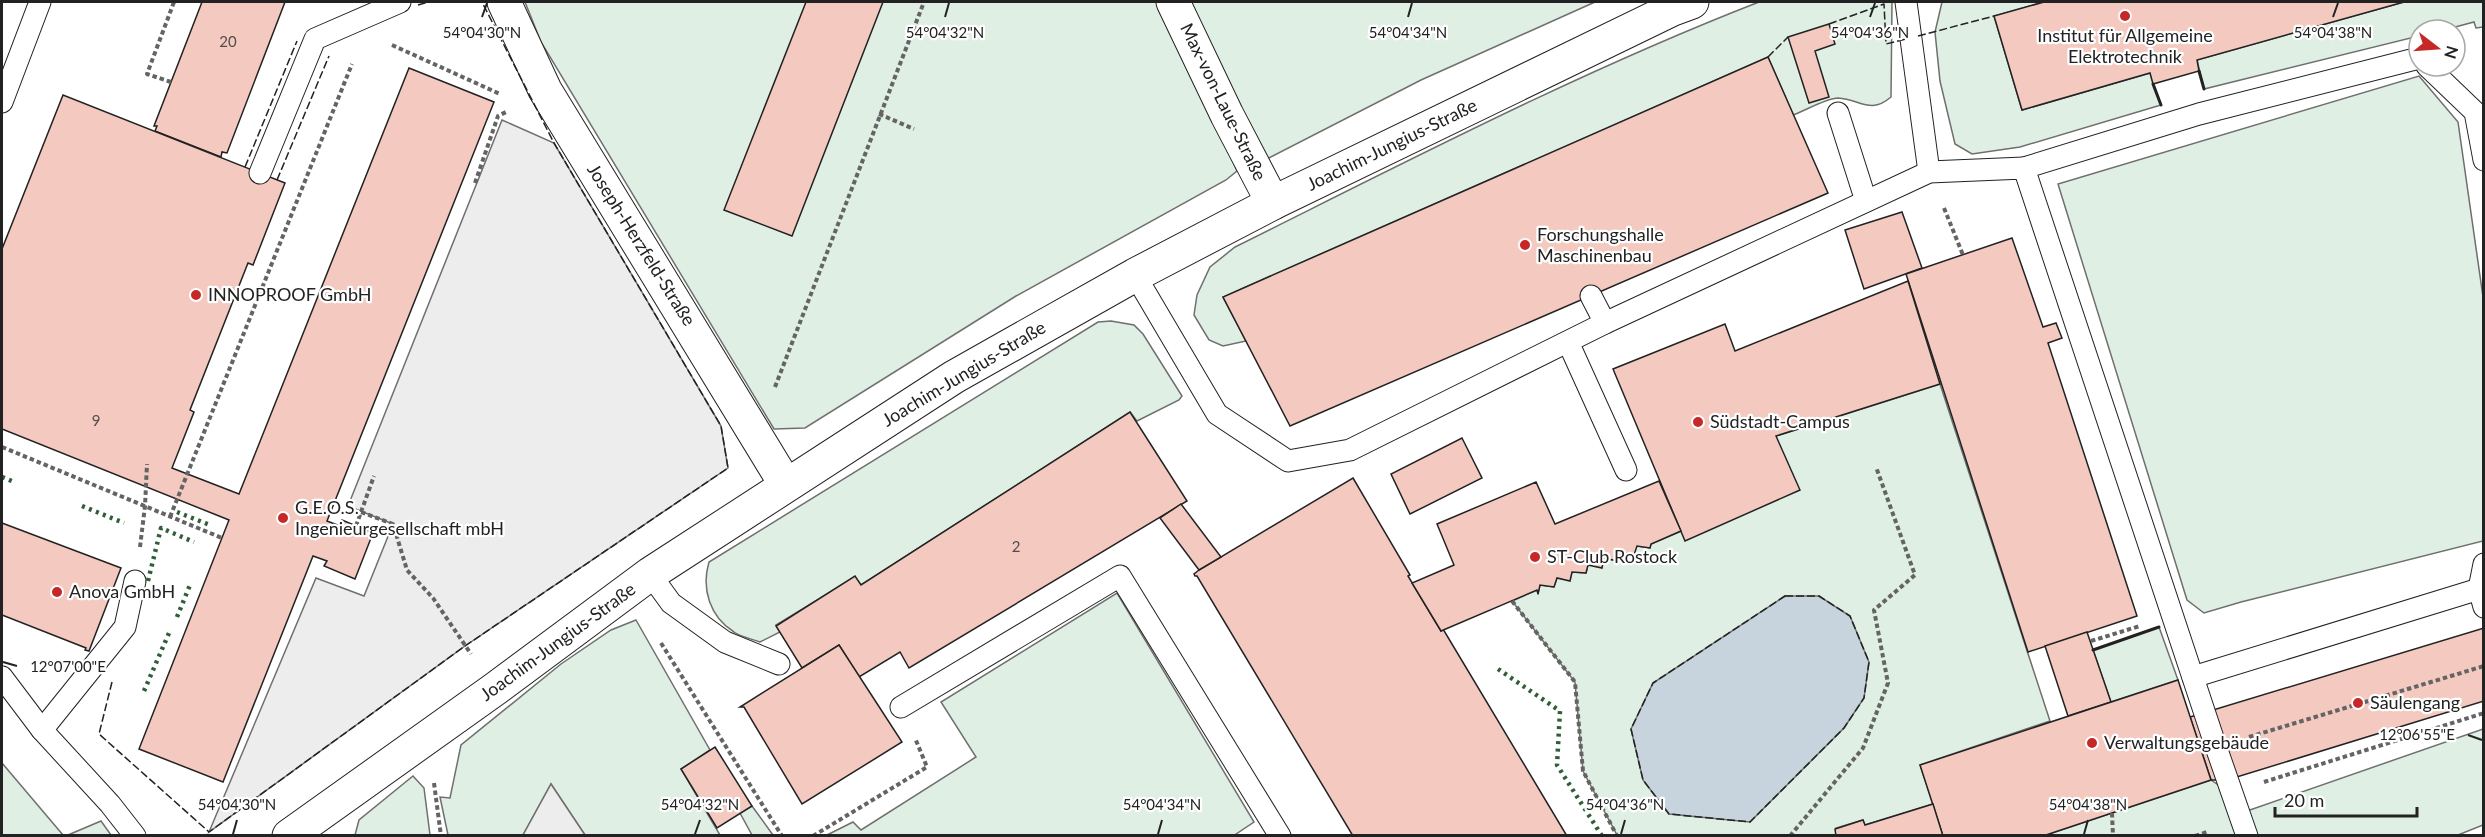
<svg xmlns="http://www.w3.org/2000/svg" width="2485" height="837" font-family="Lato,sans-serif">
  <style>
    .green { fill: #e0efe3; stroke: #6f6f6f; stroke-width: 1.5 }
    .parking { fill: #ededed; stroke: #6f6f6f; stroke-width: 1.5 }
    .water { fill: #c7d3dd; stroke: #6f6f6f; stroke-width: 1.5 }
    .building { fill: #f3c9c0; stroke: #222; stroke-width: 1.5 }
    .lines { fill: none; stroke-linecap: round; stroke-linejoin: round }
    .lane-casing { stroke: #222; stroke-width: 23 }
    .street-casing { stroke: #222; stroke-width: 35 }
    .path { stroke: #646464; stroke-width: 4; stroke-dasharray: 4.5 3; stroke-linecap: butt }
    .lane { stroke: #fff; stroke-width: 21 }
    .street { stroke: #fff; stroke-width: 33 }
    .hedge { stroke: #2f5e38; stroke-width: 4.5; stroke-dasharray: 3 4.5; stroke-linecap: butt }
    .fence { stroke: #222; stroke-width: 1.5; stroke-dasharray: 8 3; stroke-linecap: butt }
    .wall { stroke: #222; stroke-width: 3 }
    .ticks { fill: none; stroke: #222; stroke-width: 2 }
    .poi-dot { fill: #c62828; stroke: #fff; stroke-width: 2 }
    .labels { text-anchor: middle; stroke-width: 4.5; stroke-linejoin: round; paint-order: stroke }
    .number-label { font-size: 15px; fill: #564c4a }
    .poi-label { font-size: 18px; fill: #222; stroke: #fff; text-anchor: start }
    .street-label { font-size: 18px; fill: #222; stroke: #fff }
    .ticks-label { font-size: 15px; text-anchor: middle; fill: #222; stroke: #fff; stroke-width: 4.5; stroke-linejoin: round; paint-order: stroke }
  </style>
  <rect width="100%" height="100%" fill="#fff"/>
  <g class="green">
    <path d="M 525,2 L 1163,2 L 1237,171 L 1226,180 L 1016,296 L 805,428 L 774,429 L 541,42 Z"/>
    <path d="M 1187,2 L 1595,2 L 1421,80 L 1267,159 Z"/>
    <path d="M 1759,2 L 1892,2 L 1891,97 C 1870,115 1860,99 1838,98 C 1827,98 1804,111 1793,115 L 1768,57 L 1223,297 L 1246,341 L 1223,346 L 1209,340 L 1194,315 L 1197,295 L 1210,267 L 1235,247 C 1408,161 1579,72 1759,2 Z"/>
    <path d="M 1942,2 L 2044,2 L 1994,16 L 2022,110 L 2150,73 L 2161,105 L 2020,147 L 1972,154 L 1955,144 L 1940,81 L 1935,32 Z"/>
    <path d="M 2404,2 L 2483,2 L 2483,27 L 2476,28 L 2474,22 L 2444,30 L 2419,30 L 2419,36 L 2204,89 L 2197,60 Z"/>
    <path d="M 2419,76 L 2458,122 L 2483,297 L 2483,541 L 2241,602 L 2204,613 L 2187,600 L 2058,184 Z"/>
    <path d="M 1111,321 L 1134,325 L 1143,334 L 1182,396 L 1179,400 L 1137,421 L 1130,412 L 861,585 L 855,577 L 776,625 L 780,632 L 760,642 C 752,639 741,637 734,632 C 710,617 701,589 709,562 L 1098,322 Z"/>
    <path d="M 1940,384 L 2050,721 L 1920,765 L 1933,804 L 1865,825 L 1863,820 L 1836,828 L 1836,835 L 1617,835 L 1583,771 L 1575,682 L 1512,601 L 1537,590 L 1538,593 L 1540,585 L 1554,587 L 1557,578 L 1570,580 L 1572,572 L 1586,573 L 1588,565 L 1604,558 L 1618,561 L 1620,552 L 1637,546 L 1650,548 L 1651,544 L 1681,531 L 1776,436 Z"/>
    <path d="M 1117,593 L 1254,822 L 1233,836 L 827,835 L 853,822 L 861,830 L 976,757 L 941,702 Z"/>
    <path d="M 636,620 L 710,750 L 681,769 L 720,835 L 585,835 L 551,784 L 523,835 L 448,835 L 440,797 L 450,798 L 461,745 L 561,664 L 611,630 Z"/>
    <path d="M 2159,627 L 2178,680 L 2111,702 L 2093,650 Z"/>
    <path d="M 2483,729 L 2483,825 L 2458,835 L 2256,835 L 2247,811 Z"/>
    <path d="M 2,763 L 63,835 L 2,835 Z"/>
    <path d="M 413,776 L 424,788 L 430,835 L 355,835 L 359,820 Z"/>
    <path d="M 2211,780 L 2224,789 L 2240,836 L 2043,836 Z"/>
    <path d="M 752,806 L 773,835 L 752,835 L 740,813 Z"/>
    <path d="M 101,821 L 111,835 L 68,835 Z"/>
  </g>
  <g class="parking">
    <path d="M 502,120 L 554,143 L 721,426 L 728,468 L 465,646 L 209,832 L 316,578 L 364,596 L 393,524 L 348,506 Z"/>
    <path d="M 551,784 L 585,835 L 523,835 Z"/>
  </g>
  <path class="water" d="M 1785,596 L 1819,596 L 1850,616 L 1869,662 L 1864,698 L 1844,728 L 1750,822 L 1669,814 L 1643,780 L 1631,729 L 1653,683 Z"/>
  <g class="building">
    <path d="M 202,2 L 285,2 L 227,153 L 222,152 L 221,157 L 155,131 L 157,126 L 154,126 Z"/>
    <path d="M 806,2 L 883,2 L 792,236 L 724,210 Z"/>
    <path d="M 2044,2 L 2404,2 L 2197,60 L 2199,71 L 2153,84 L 2150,73 L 2022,110 L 1994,16 Z"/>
    <path d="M 1829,24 L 1835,44 L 1815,51 L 1829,97 L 1809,103 L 1788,37 Z"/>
    <path d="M 1768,57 L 1828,193 L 1290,426 L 1223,297 Z"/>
    <path d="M 409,68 L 494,102 L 327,521 L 340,526 L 342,520 L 373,533 L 355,579 L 324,566 L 327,561 L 313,556 L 223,782 L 139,749 L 229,520 L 2,429 L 2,249 L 63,95 L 285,183 L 253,265 L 248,263 L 190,410 L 194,412 L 172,468 L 239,494 Z"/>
    <path d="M 1902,212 L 1922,268 L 1864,289 L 1845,230 Z"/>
    <path d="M 2012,238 L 2043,327 L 2056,323 L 2062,338 L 2048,343 L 2137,616 L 2028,652 L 1906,274 Z"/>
    <path d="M 1908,281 L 1940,384 L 1776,436 L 1800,490 L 1685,541 L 1613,369 L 1725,324 L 1735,351 Z"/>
    <path d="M 1130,412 L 1187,501 L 909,668 L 900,652 L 859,677 L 839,645 L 802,668 L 776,626 L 855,576 L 861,585 Z"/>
    <path d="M 1462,438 L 1482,478 L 1410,514 L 1391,474 Z"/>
    <path d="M 1353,478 L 1410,575 L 1408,576 L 1441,631 L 1443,629 L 1567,836 L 1353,836 L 1197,576 L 1195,576 L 1194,574 L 1199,570 Z"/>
    <path d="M 1659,481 L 1681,531 L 1651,544 L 1650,548 L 1637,546 L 1634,555 L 1620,552 L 1618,561 L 1604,558 L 1602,568 L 1588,565 L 1586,573 L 1572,572 L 1570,581 L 1557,578 L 1554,587 L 1540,585 L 1538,594 L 1537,590 L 1441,631 L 1412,583 L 1454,565 L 1437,524 L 1536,482 L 1555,524 Z"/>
    <path d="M 1181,504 L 1221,557 L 1199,570 L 1160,518 Z"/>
    <path d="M 2,523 L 121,568 L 89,651 L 85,650 L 86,648 L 2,615 Z"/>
    <path d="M 2484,628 L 2484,701 L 2227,780 L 2211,780 L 2190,717 Z"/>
    <path d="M 2087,632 L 2111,702 L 2068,716 L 2045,646 Z"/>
    <path d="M 839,645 L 902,742 L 802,804 L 744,707 L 740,707 Z"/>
    <path d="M 2178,680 L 2211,780 L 2043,836 L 1943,836 L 1920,765 Z"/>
    <path d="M 715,747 L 752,806 L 717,828 L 681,769 Z"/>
    <path d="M 1933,804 L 1943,836 L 1836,836 L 1835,829 L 1863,820 L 1865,825 Z"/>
  </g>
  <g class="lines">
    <defs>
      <g id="lane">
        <path d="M 1906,2 L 1929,172"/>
        <path d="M 2427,66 L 2475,112 L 2484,160"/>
        <path d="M 2,102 L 40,2"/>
        <path d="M 1838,113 L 1866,201"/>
        <path d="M 2024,168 L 2199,114 L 2419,58"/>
        <path d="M 260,173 L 315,39 L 400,2"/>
        <path d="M 1135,275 L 1217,414 L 1288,461 L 1350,450 L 1605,323 L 1929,172 L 2024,168 L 2216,747 L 2247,836"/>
        <path d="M 1591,296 L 1605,323"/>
        <path d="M 1568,342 L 1626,470"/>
        <path d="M 2484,564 L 2479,589 L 2484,607"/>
        <path d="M 650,574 L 671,603 L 725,642 L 779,664"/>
        <path d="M 2,677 L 42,730 L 110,804 L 135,836"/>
        <path d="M 2193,677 L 2479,589"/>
        <path d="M 901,707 L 1120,576 L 1280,836"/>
        <path d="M 42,730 L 125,627 L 135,581"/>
      </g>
      <g id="street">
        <path d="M 504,2 L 545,90 L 786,485"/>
        <path d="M 1173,2 L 1227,115 L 1273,203"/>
        <path d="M 289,836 L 495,689 L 650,574 L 954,377 L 1135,275 L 1273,203 L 1673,9 L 1692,2"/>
      </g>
    </defs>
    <use href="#lane" class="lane-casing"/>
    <use href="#street" class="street-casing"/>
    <g class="path">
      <path d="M 392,45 L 500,94"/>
      <path d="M 171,82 L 147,74 L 174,2"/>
      <path d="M 879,114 L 914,129"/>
      <path d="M 475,183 L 498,116 L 508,111"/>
      <path d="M 1944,208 L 1963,255"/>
      <path d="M 775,387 L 924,2"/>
      <path d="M 2,447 L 222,538"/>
      <path d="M 361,512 L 374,476"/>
      <path d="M 170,517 L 352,64"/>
      <path d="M 356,526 L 361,512 L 393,524 L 407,570 L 433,598 L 471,654"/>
      <path d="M 140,547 L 145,506 L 147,464"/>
      <path d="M 1512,601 L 1575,682 L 1583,771 L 1617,836"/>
      <path d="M 2091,641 L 2140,626"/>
      <path d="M 661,643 L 782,836"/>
      <path d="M 2249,737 L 2484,666"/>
      <path d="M 2264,782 L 2484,713"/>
      <path d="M 434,783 L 441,836"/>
      <path d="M 2112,813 L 2113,836"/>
      <path d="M 813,836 L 927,767 L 915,738"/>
      <path d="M 1790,836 L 1863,748 L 1888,683 L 1874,610 L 1915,575 L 1876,467"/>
      <path d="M 2195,836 L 2207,832"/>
    </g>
    <use href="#lane" class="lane"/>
    <use href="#street" class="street"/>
    <g class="hedge">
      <path d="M 2,477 L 14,482"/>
      <path d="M 82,506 L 124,523"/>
      <path d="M 177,512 L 210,525"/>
      <path d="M 148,581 L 161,528 L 194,542"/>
      <path d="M 177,617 L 190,585"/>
      <path d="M 1498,669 L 1560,711 L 1557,765 L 1602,836"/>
      <path d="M 144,691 L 169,633"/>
    </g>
    <g class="fence">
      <path d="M 418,5 L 428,2"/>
      <path d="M 1829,24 L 1884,4 L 1886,44 L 1906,39"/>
      <path d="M 1918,36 L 1994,16"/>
      <path d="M 1768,57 L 1788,37"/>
      <path d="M 245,167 L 297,41"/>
      <path d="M 277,180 L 329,56"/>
      <path d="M 1785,596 L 1819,596 L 1850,616 L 1869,662 L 1864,698 L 1844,728 L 1750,822 L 1669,814 L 1643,780 L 1631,729 L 1653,683 Z"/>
      <path d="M 112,682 L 99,734 L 209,832 L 465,646 L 728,468 L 721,426 L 554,143 L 482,2"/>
    </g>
    <g class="wall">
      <path d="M 2199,71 L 2204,89"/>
      <path d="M 2153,84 L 2161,105"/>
      <path d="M 2093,650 L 2159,627"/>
    </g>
  </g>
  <path class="ticks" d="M 482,17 L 487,3M 945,17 L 949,3M 1408,17 L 1412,3M 1870,17 L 1875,3M 2333,17 L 2338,3M 3,662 L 17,666M 2468,735 L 2482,740M 233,834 L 237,820M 695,834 L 700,820M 1158,834 L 1162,820M 1621,834 L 1625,820M 2084,834 L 2088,820"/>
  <g class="poi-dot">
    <circle cx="2125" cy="16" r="6"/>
    <circle cx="1525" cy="245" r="6"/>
    <circle cx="196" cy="295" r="6"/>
    <circle cx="1698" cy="422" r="6"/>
    <circle cx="283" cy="518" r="6"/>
    <circle cx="1535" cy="557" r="6"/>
    <circle cx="57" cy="592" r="6"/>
    <circle cx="2358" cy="703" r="6"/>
    <circle cx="2092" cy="743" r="6"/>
  </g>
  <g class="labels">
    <g class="number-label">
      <text x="228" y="47">20</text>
      <text x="96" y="426">9</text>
      <text x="1016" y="552">2</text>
    </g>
    <g class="poi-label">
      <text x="2125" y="42" text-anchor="middle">Institut für Allgemeine<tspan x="2125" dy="21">Elektrotechnik</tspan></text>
      <text x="1537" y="241">Forschungshalle<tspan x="1537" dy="21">Maschinenbau</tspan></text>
      <text x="208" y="301">INNOPROOF GmbH</text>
      <text x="1710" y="428">Südstadt-Campus</text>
      <text x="295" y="514">G.E.O.S.<tspan x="295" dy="21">Ingenieurgesellschaft mbH</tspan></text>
      <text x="1547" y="563">ST-Club Rostock</text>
      <text x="69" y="598">Anova GmbH</text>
      <text x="2370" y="709">Säulengang</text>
      <text x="2104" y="749">Verwaltungsgebäude</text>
    </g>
    <g class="street-label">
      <text transform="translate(1223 102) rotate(64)" y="6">Max-von-Laue-Straße</text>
      <text transform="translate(1392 145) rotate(-26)" y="6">Joachim-Jungius-Straße</text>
      <text transform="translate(641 245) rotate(58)" y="6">Joseph-Herzfeld-Straße</text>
      <text transform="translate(964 374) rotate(-31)" y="6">Joachim-Jungius-Straße</text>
      <text transform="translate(558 642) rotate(-36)" y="6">Joachim-Jungius-Straße</text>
    </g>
  </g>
  <g class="ticks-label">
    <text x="482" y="38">54°04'30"N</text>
    <text x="945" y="38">54°04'32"N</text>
    <text x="1408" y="38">54°04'34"N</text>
    <text x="1870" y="38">54°04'36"N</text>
    <text x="2333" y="38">54°04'38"N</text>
    <text x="68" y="672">12°07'00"E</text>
    <text x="2417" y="740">12°06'55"E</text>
    <text x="237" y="810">54°04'30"N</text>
    <text x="700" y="810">54°04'32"N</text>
    <text x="1162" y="810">54°04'34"N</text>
    <text x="1625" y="810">54°04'36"N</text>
    <text x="2088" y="810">54°04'38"N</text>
  </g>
  <rect width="2485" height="837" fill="none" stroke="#222222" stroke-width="6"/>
  <g transform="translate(2437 48) rotate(107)"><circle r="28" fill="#ffffff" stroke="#a7a7a7" stroke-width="1.5"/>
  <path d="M0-4.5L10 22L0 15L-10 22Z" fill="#c62828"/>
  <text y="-9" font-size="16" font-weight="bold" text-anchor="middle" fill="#222222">N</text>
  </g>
  <path d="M2275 807v9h142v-9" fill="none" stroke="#222222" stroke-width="3"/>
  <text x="2284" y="807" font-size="18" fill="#222222" stroke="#ffffff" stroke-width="4.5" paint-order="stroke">20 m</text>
</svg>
